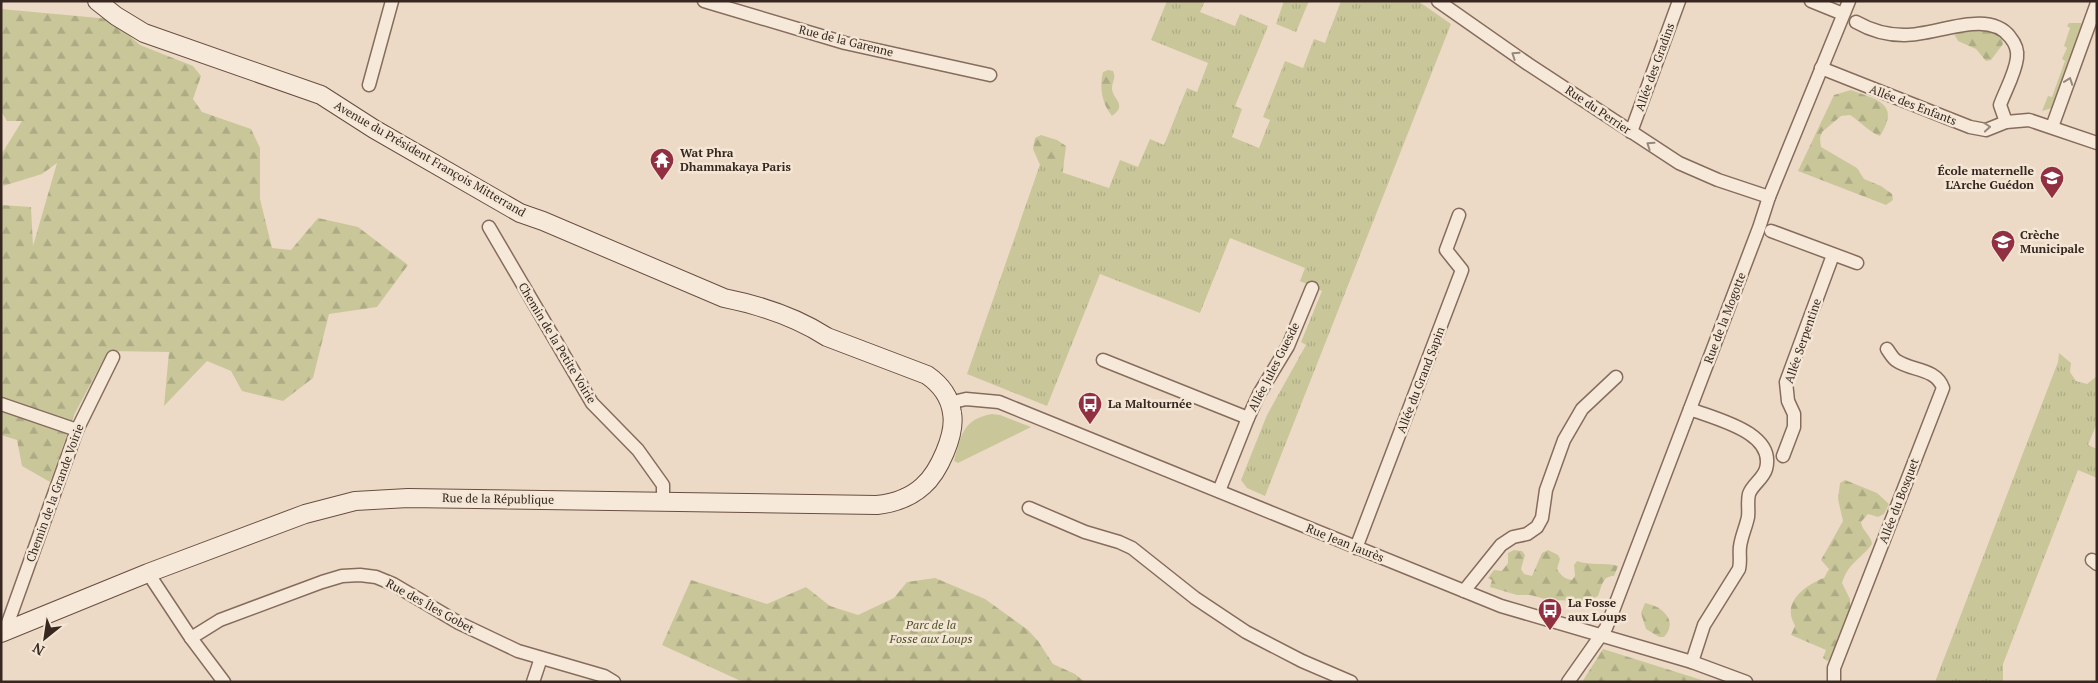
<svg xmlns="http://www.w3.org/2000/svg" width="2098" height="683" font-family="'PT Serif',serif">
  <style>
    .grass { fill: #c9c79a }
    .forest { fill: url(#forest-firs) }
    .park { fill: url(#park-tufts) }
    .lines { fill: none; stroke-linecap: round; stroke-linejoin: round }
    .street-casing { stroke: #866c5d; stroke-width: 15 }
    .secondary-casing { stroke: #684e40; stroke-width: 20 }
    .street { stroke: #f7e9d9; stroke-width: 12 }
    .secondary { stroke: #f7e9d9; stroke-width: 18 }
    .oneway { stroke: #97887c }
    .labels { text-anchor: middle; stroke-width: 5; stroke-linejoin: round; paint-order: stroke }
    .street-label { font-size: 12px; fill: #372720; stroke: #f4e6d5 }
    .poi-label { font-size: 12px; font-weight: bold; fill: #372720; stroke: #f4e6d5; text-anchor: start }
    .park-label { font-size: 12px; font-style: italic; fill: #4e5227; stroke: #f4e6d5 }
  </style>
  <defs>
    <pattern id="forest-firs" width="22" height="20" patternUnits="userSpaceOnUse" patternTransform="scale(1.25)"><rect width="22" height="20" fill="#c9c79a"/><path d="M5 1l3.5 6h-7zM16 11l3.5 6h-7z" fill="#adab84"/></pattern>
    <pattern id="park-tufts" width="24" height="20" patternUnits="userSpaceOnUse" patternTransform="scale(1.25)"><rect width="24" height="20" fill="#c9c79a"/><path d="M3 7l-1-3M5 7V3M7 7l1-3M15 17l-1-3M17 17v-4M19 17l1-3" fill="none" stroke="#adab84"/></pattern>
  </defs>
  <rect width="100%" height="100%" fill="#ecdac6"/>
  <g class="grass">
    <path d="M 2069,23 L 2081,23 L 2083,34 L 2052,108 L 2042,111 L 2048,96 L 2052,97 L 2065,61 L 2062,59 L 2067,48 L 2064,46 L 2070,28 L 2067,26 Z"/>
    <path d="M 992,414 L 1000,415 L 1031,427 L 958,463 L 954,461 C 961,435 963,419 992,414 Z"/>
  </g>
  <g class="forest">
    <path d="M 1,9 L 110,19 L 140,45 L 193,66 L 201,76 L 193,99 L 202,112 L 251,129 L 260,148 L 260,199 L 272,248 L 291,250 L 318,218 L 358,227 L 408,265 L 377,307 L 329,314 L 313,378 L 283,401 L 242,391 L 231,371 L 207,361 L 164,406 L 169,352 L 108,351 L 74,415 L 50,482 L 22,466 L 17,440 L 1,435 L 1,205 L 31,207 L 33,246 L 57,163 L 42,174 L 3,186 L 1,155 L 22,121 L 7,121 L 1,111 Z"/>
    <path d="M 1988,27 L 2002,37 L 2003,44 L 1991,60 L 1986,61 L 1976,49 L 1958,41 L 1953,32 Z"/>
    <path d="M 1108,70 L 1113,71 C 1116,78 1113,80 1112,87 C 1111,99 1129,104 1112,116 C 1102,104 1099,87 1103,72 Z"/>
    <path d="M 1851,90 C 1877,100 1901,103 1880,136 C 1870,133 1860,121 1850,115 L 1841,116 L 1822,132 L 1820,138 L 1821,147 L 1857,168 L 1864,179 L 1881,186 L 1892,194 L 1893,200 L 1886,205 L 1798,171 L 1834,95 Z"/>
    <path d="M 1041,135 L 1057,140 L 1066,146 L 1062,178 L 1019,225 L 1040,165 L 1033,149 L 1035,138 Z"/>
    <path d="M 1845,480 L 1877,493 L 1889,504 L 1884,514 L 1878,517 L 1868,514 L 1861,522 C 1862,531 1871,535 1872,544 C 1861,559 1848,563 1842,583 L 1850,599 L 1850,610 L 1833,659 L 1827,661 L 1823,658 L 1826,650 L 1791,635 L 1795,626 C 1794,623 1791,618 1791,615 C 1788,597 1810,583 1824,578 L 1829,569 L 1821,560 L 1843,521 L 1838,499 L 1840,483 Z"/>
    <path d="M 1514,550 L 1522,551 L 1525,555 L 1521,569 L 1524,574 L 1532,576 L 1542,553 L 1548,550 L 1558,555 L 1560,559 L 1557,569 C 1560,575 1565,579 1572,580 L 1575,576 L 1574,565 L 1577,561 C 1591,566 1604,562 1618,566 L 1614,576 C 1602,576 1602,586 1598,596 L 1588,601 L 1549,600 L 1530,595 L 1517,595 L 1490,587 L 1492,580 L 1488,578 L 1494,570 L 1502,571 L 1508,563 L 1508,553 Z"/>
    <path d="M 935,578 L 985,599 L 1028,630 L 1038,641 L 1053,664 L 1075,674 L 1085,682 L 743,682 L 662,645 L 691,580 L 767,604 L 806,587 L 830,606 L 858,615 L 894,598 L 907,582 Z"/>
    <path d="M 1645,603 C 1662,606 1679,621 1664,637 L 1659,637 L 1646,629 L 1641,613 Z"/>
    <path d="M 1603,649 L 1708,682 L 1582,682 Z"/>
  </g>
  <g class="park">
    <path d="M 1167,1 L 1205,1 L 1200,12 L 1235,26 L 1240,14 L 1268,26 L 1235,106 L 1242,109 L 1232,137 L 1259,148 L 1270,120 L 1263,117 L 1285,61 L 1303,68 L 1314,39 L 1325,43 L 1341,1 L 1418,1 L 1451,24 L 1265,496 L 1247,488 L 1241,480 L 1267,415 L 1306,345 L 1301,342 L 1322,291 L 1300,281 L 1305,268 L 1230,238 L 1200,313 L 1100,274 L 1047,406 L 967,374 L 1040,165 L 1109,188 L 1120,160 L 1138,167 L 1150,139 L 1164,145 L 1187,88 L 1197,92 L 1208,63 L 1151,40 Z"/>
    <path d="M 1284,1 L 1309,1 L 1296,32 L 1276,24 Z"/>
    <path d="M 2059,353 L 2071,363 L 2070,372 L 2076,381 L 2087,384 L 2097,376 L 2097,423 L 2088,445 L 2097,449 L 2097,478 L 2078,470 L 2003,664 L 2003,682 L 1935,682 L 2058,362 Z"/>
  </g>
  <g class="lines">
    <defs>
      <g id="street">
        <path d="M 704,1 L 845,43 L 990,75"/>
        <path d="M 1438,1 L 1528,64 L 1679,163 L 1718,180 L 1769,197"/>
        <path d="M 1811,1 L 1843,14"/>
        <path d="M 1856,22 C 1870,30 1888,35 1904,35 C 1935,36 1988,8 2010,37 C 2015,43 2018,51 2017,58 C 2015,74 2005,91 2000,105 L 2006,122"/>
        <path d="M 1821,68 L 1970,127 L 1986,130 L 2006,122 L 2029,120 L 2097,143"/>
        <path d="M 369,85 L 392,1"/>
        <path d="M 2052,127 L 2097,3"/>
        <path d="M 1631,132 L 1679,1"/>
        <path d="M 489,227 L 592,403 L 638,450 L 663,485 L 663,500"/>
        <path d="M 1771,231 L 1857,263"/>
        <path d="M 1103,360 L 1248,418"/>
        <path d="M 949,403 L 966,399 L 999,402 L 1501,606 L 1692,662 L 1746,682"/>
        <path d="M 1,404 L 77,430"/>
        <path d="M 1690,409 C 1715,419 1776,432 1766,469 C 1763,479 1752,485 1749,494 C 1747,502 1749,509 1748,517 C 1746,527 1741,537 1740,547 C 1739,555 1741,561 1739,569 L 1704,625 L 1692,662"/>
        <path d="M 1783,456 L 1794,427 L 1794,414 L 1788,401 L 1786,382 L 1833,255"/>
        <path d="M 1219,491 L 1248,418 L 1259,394 L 1288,346 L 1312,288"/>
        <path d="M 1029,508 L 1085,532 L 1119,542 L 1132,548 L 1195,598 L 1246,632 L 1302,661 L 1351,682"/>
        <path d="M 1356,548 L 1462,270 L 1446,250 L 1459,215"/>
        <path d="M 2092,560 L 2097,564"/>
        <path d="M 148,573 L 191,638 L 224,682"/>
        <path d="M 1464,591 L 1501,545 L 1513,537 L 1527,534 L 1537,527 L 1542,518 L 1546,490 L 1564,440 L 1582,409 L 1616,377"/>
        <path d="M 5,631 L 77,430 L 113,357"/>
        <path d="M 191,638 L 220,620 L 322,582 L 342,576 L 360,575 L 376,577 L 393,584 L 459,623 L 518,651 L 604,676 L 614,682"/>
        <path d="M 533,682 L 541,658"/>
        <path d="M 1568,682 L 1606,628 L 1614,608 L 1759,228 L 1769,197 L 1849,1"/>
        <path d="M 1834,682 L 1834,668 L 1943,388 C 1936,368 1912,371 1897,361 C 1893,359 1890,353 1887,349"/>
      </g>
      <path id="secondary" d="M 1,633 L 148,573 L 305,514 L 355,501 L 408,498 L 877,505 C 894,503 910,498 923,486 C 939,472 956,434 952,413 C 950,397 940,384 927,375 L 827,337 C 796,317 759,305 724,298 L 543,221 L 520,213 L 374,129 L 321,95 L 144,33 L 116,16 L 97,1"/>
    </defs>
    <use href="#street" class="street-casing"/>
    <use href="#secondary" class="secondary-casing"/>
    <use href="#street" class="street"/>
    <use href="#secondary" class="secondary"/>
  </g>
  <defs><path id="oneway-chevron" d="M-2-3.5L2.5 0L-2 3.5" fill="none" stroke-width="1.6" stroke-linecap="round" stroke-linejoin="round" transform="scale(1.25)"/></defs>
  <g class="oneway">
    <use href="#oneway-chevron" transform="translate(1515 55) rotate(-146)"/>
    <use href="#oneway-chevron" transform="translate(2069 81) rotate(-70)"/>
    <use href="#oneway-chevron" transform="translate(1987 127) rotate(-5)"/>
    <use href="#oneway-chevron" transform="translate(1650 145) rotate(-146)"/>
  </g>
  <defs>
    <symbol id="temple-pin" viewBox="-11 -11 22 30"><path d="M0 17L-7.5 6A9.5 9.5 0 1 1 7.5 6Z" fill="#913040" stroke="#f4e6d5"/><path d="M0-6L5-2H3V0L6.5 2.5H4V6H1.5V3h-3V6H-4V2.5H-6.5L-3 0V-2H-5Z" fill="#fff"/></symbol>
    <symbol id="school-pin" viewBox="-11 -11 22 30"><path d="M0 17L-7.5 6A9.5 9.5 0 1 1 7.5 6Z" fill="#913040" stroke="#f4e6d5"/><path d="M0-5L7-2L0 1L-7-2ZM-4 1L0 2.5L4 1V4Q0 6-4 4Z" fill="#fff"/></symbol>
    <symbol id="bus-pin" viewBox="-11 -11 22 30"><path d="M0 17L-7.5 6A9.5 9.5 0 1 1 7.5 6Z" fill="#913040" stroke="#f4e6d5"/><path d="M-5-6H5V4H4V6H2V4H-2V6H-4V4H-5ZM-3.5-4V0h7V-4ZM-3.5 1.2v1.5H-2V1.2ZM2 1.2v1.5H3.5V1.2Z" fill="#fff"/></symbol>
  </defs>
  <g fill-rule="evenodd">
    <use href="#temple-pin" x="648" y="146" width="28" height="38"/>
    <use href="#school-pin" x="2038" y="164" width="28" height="38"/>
    <use href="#school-pin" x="1989" y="228" width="28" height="38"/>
    <use href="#bus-pin" x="1076" y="390" width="28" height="38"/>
    <use href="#bus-pin" x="1536" y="596" width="28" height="38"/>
  </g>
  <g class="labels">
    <g class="street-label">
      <text transform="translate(846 41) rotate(14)" y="4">Rue de la Garenne</text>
      <text transform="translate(1655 67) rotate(-70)" y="4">Allée des Gradins</text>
      <text transform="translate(1913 105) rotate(21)" y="4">Allée des Enfants</text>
      <text transform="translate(1598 110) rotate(34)" y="4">Rue du Perrier</text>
      <text transform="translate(430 159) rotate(30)" y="4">Avenue du Président François Mitterrand</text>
      <text transform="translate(1725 318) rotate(-69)" y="4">Rue de la Mogotte</text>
      <text transform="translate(1803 341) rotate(-71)" y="4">Allée Serpentine</text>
      <text transform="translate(557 343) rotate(59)" y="4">Chemin de la Petite Voirie</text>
      <text transform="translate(1274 367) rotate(-63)" y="4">Allée Jules Guesde</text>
      <text transform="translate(1421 380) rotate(-69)" y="4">Allée du Grand Sapin</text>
      <text transform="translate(55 493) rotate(-70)" y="4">Chemin de la Grande Voirie</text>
      <text transform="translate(498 499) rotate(1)" y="4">Rue de la République</text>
      <text transform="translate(1899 501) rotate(-69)" y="4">Allée du Bosquet</text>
      <text transform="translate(1345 543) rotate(22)" y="4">Rue Jean Jaurès</text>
      <text transform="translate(430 606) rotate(29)" y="4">Rue des Îles Gobet</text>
    </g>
    <g class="poi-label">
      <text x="680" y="157">Wat Phra<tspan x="680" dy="14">Dhammakaya Paris</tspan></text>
      <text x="2034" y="175" text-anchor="end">École maternelle<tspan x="2034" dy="14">L'Arche Guédon</tspan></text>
      <text x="2020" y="239">Crèche<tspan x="2020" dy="14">Municipale</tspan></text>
      <text x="1108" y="408">La Maltournée</text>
      <text x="1568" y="607">La Fosse<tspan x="1568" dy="14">aux Loups</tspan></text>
    </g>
    <g class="park-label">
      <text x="931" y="629">Parc de la<tspan x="931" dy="14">Fosse aux Loups</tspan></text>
    </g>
  </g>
  <rect width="2098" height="683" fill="none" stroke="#372720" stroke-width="5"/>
  <g transform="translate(45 638) rotate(210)" stroke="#f4e6d5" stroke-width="4" paint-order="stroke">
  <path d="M0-4L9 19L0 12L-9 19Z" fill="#372720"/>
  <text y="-8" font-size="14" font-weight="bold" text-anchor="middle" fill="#372720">N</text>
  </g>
</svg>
